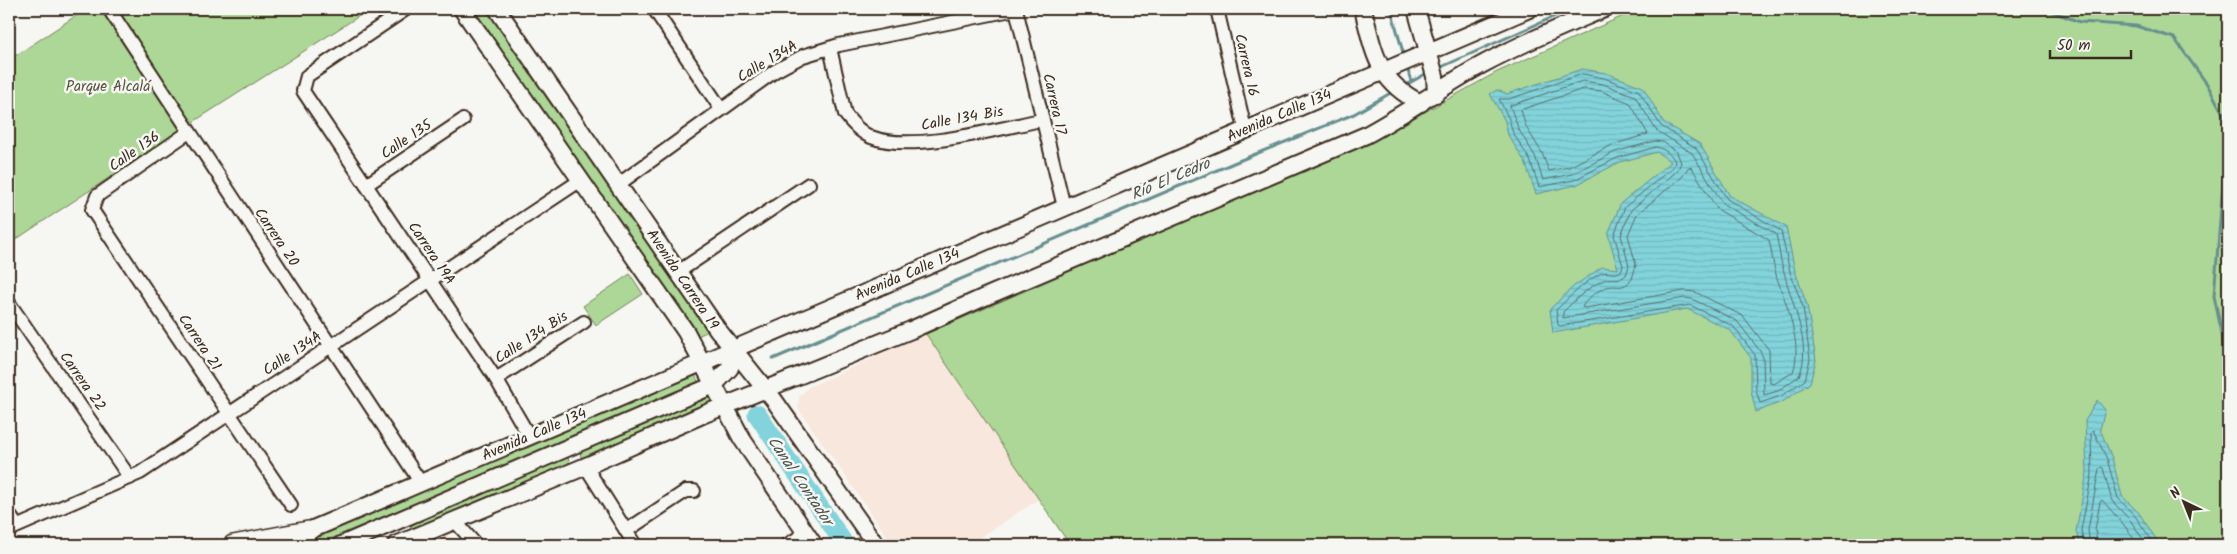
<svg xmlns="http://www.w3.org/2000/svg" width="2237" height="554" font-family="Kalam,sans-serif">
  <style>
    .built { fill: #f7e7dd }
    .green { fill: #acd796; stroke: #74805a }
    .water { fill: url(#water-rules); stroke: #668f8f }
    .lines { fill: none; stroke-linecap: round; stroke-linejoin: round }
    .shore { stroke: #576e6a; stroke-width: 1 }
    .stream { stroke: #668f8f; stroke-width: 3 }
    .river { stroke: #82d3db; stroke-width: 19 }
    .minor-casing { stroke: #3b2a1e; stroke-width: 16 }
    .major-casing { stroke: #3b2a1e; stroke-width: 20 }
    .highway-casing { stroke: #3b2a1e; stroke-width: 22 }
    .minor { stroke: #f6f6f2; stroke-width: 12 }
    .major { stroke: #f6f6f2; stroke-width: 16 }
    .highway { stroke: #f6f6f2; stroke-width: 19 }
    .labels { text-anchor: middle; stroke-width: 5; stroke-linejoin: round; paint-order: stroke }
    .street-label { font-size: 15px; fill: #3b2a1e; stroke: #f6f6f2 }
    .park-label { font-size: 15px; fill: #57553c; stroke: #f6f6f2 }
    .water-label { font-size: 16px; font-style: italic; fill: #4d544d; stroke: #f6f6f2 }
  </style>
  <defs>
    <pattern id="water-rules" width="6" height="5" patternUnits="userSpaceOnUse" patternTransform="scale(1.25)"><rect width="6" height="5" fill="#82d3db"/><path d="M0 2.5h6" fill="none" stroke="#71b5bc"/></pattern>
  </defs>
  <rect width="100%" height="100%" fill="#f6f6f2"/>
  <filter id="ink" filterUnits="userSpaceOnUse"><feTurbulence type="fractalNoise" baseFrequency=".02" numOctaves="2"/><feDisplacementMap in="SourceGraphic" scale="10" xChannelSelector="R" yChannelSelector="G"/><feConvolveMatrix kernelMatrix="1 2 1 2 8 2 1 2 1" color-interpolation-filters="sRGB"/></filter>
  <g filter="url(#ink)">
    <g class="built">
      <path d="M 926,334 L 1039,499 L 968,545 L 893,545 L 798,408 L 799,397 L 809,387 Z"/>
      <path d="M 445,536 L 454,538 L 460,545 L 425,545 Z"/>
    </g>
    <g class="green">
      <path d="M 86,9 L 370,9 L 190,124 L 9,244 L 9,60 Z"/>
      <path d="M 470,9 L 489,9 L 712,329 L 696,337 Z"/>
      <path d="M 1639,9 L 2228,9 L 2228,545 L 1070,545 L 926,334 L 1381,136 L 1497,72 Z"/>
      <path d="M 630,274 L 643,294 L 596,325 L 583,306 Z"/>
      <path d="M 692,369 L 699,383 L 316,545 L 293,545 Z"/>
      <path d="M 707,394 L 712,403 L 588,457 L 581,458 L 580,448 Z"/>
      <path d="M 563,455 L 569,459 L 569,466 L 411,532 L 411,524 L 415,519 Z"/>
    </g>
    <g class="water">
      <path d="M 1582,69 L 1606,73 L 1643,87 L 1664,123 L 1700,144 L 1730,196 L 1786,227 L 1795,271 L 1807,305 L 1816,360 L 1810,383 L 1784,401 L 1756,412 L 1751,391 L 1751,358 L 1730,330 L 1687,309 L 1553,333 L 1550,309 L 1574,286 L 1602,267 L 1618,269 L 1608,234 L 1621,203 L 1671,162 L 1657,152 L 1620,162 L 1576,185 L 1536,194 L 1525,162 L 1508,135 L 1505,121 L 1490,94 L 1497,90 L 1507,94 Z"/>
      <path d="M 2097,400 L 2105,410 L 2100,429 L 2112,458 L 2122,496 L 2139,513 L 2158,542 L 2164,545 L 2080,545 L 2076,531 L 2087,473 L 2085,421 Z"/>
    </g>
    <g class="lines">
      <g class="shore">
        <path d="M 1583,74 L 1604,78 L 1639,91 L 1661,126 L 1696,148 L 1727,199 L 1781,231 L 1790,272 L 1803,307 L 1810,359 L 1805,380 L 1781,396 L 1760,403 L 1756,390 L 1755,355 L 1733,326 L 1690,305 L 1560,326 L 1558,325 L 1556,310 C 1568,299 1587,279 1602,273 C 1609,271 1615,276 1621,271 L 1623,266 L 1614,235 L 1625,207 L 1673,167 L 1675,162 C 1673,155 1663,148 1656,147 L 1617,158 L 1574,180 L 1539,187 L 1530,160 L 1513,133 L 1509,119 L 1499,99 L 1509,99 Z"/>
        <path d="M 1583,81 L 1603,84 L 1635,96 L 1656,130 L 1692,153 L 1723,204 L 1776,234 C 1779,247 1780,260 1784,272 C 1791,303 1813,345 1799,376 L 1778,391 L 1764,395 L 1763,357 L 1760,351 L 1737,321 L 1692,299 L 1685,298 L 1563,318 L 1563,312 C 1574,301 1589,286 1604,280 C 1612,276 1619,282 1626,275 L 1629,266 L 1621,235 L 1631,210 L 1677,171 L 1681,163 L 1677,152 L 1663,142 L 1655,141 L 1615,152 L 1572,174 L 1543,180 L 1535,156 L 1519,130 L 1510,106 Z"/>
        <path d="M 1584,89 L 1601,91 L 1630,103 L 1648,134 L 1612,145 L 1569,167 L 1549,171 L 1542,153 L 1526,127 L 1521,110 Z"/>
        <path d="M 1689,167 L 1692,168 L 1717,209 L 1769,240 C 1772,252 1773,266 1777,278 C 1786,304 1803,344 1793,372 L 1774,384 L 1770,383 L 1769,350 L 1743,316 L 1695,292 L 1684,291 L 1585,308 L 1582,307 C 1585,300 1599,289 1607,287 C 1618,284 1622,291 1632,279 L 1636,265 L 1628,235 L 1637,214 L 1682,177 Z"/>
        <path d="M 2084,545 L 2081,530 L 2092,474 L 2091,433 L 2093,430 L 2107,459 L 2118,498 L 2135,516 L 2155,545"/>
        <path d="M 2090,545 L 2088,530 L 2099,469 L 2101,467 L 2103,468 L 2112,501 L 2130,520 L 2147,545"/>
        <path d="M 2098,545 L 2095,530 L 2100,502 L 2102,500 L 2124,525 L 2138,545"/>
      </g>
      <g class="stream">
        <path d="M 1391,9 L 1404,56"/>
        <path d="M 2045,9 L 2080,22 L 2136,26 L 2174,38 L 2207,84 L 2226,119 L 2226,145 L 2214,296 L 2228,362"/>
        <path d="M 1407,67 L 1411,81"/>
        <path d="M 1437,69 L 1571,9"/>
        <path d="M 1404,86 L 1429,72"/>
        <path d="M 773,359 L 1236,162 L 1354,114 L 1394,91"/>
      </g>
      <path class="river" d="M 757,414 L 845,545"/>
      <defs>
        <g id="minor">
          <path d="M 109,9 L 421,483"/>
          <path d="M 406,9 L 307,76 L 303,91 L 496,379 L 529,436"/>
          <path d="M 654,9 L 721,109"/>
          <path d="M 1016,9 L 1064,207"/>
          <path d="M 1217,9 L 1245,129"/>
          <path d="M 830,48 L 845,114 C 851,122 861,133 871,137 C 912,153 997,129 1041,120"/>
          <path d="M 189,132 L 97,196 L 92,210 L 291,505"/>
          <path d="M 619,184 L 775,71 L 803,56 L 839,45 L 1016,9"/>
          <path d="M 366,185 L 463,120"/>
          <path d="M 678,272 L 809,184"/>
          <path d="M 9,303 L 130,478"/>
          <path d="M 496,379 L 584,322"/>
          <path d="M 586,467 L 635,545"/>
          <path d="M 9,514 L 17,526"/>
          <path d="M 455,521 L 476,545"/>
          <path d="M 9,530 L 140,473 L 581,180"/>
          <path d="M 626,531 L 686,491 L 694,491"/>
          <path d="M 787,545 L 806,533"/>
        </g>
        <g id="major">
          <path d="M 462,9 L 686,332 L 742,439 L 814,545"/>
          <path d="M 497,9 L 718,330 L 774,400 L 876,545"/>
          <path d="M 1363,9 C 1374,52 1377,82 1421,103"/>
          <path d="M 1416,9 L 1435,76 L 1436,94"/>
          <path d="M 287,545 L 308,531 L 327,523 L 1529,9"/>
          <path d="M 341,545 L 714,385 L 730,368 L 732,349"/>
          <path d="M 396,545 L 591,464 L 702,415 L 911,330 L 987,296 L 1366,135 C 1407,113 1444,85 1485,63 C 1524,42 1564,26 1604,9"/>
        </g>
        <path id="highway" d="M 233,545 L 308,531"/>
      </defs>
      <use href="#minor" class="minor-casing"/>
      <use href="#major" class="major-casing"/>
      <use href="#highway" class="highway-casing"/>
      <use href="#minor" class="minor"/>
      <use href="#major" class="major"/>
      <use href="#highway" class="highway"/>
    </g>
  </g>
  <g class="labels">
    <g class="street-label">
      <text transform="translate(767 61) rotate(-31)" y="5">Calle 134A</text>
      <text transform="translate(1247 65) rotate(77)" y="5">Carrera 16</text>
      <text transform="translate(1055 104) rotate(77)" y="5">Carrera 17</text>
      <text transform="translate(1279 115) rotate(-23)" y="5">Avenida Calle 134</text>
      <text transform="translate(962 118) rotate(-10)" y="5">Calle 134 Bis</text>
      <text transform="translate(406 139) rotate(-34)" y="5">Calle 135</text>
      <text transform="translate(134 151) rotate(-35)" y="5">Calle 136</text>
      <text transform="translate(277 237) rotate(56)" y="5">Carrera 20</text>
      <text transform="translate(432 253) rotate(56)" y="5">Carrera 19A</text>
      <text transform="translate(907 274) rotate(-23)" y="5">Avenida Calle 134</text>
      <text transform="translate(683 279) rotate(56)" y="5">Avenida Carrera 19</text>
      <text transform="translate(531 337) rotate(-33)" y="5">Calle 134 Bis</text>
      <text transform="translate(200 342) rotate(56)" y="5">Carrera 21</text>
      <text transform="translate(292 353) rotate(-34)" y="5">Calle 134A</text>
      <text transform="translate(83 381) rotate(55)" y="5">Carrera 22</text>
      <text transform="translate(534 434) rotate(-23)" y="5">Avenida Calle 134</text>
    </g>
    <g class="park-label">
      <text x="108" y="91">Parque Alcalá</text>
    </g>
    <g class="water-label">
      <text transform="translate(1170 178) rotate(-23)" y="6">Río El Cedro</text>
      <text transform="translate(801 480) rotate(56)" y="6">Canal Contador</text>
    </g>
  </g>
  <rect width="2237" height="554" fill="none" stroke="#f6f6f2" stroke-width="30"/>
  <rect x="15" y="15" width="2207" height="524" fill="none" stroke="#3b2a1e" stroke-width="2" filter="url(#ink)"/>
  <g transform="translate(2184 502) rotate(317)" stroke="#f6f6f2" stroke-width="4" paint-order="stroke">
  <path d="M0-4L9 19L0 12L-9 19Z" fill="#3b2a1e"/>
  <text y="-8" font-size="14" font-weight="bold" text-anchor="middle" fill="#3b2a1e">N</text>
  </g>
  <path d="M2050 50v8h81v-8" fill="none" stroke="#3b2a1e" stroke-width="2.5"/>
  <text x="2057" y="50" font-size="15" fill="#3b2a1e" stroke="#f6f6f2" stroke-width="4" paint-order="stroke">50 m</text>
</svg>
